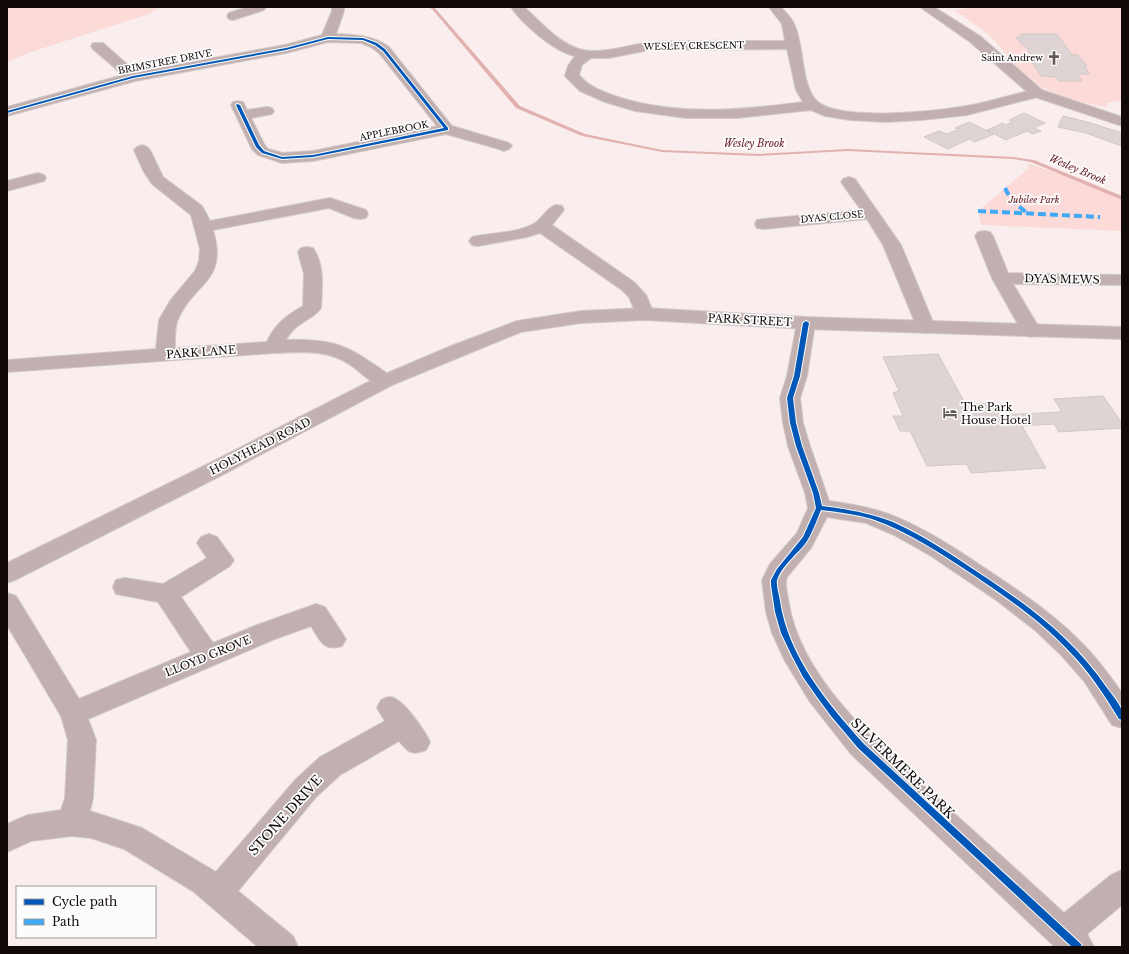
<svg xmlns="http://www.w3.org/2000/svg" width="1129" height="954" font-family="'Libre Baskerville',serif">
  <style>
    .green { fill: #fcdad8 }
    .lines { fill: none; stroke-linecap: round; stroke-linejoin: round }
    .stream { fill: #e2b1af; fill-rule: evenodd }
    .building { fill: #ded4d3; stroke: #d1c8c6 }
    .minor-casing { stroke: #d3cac9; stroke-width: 2 }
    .tertiary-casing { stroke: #d3cac9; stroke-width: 2 }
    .primary-casing { stroke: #d3cac9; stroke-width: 2 }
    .minor { fill: #c1b0af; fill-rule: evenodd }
    .tertiary { fill: #c1b0af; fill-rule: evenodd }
    .primary { fill: #c3b1b1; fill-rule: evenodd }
    .quiet { stroke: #3fa9f5; stroke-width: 4; stroke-dasharray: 8 4; stroke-linecap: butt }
    .cycleway-casing { stroke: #fcfcfc; stroke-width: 2 }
    .cycleway { fill: #0057b8; fill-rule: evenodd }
    .labels { text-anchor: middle; stroke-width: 3.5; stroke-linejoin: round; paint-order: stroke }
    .far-street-label { font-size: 9px; fill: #120a09; stroke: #fcfcfc }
    .far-poi-label { font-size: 9px; fill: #120a09; stroke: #fcfcfc; text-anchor: end }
    .far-park-label { font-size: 9px; font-style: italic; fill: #65191e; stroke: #fcfcfc }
    .far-water-label { font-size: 10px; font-style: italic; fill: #65191e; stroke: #fcfcfc }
    .street-label { font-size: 11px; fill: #120a09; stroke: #fcfcfc }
    .poi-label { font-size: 11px; fill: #120a09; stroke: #fcfcfc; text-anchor: start }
    .near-street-label { font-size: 13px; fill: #120a09; stroke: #fcfcfc }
  </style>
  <rect width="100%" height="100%" fill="#f9eeed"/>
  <g class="green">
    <path d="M 7,7 L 161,7 L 149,14 L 31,52 L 7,62 Z"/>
    <path d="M 978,7 L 1122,7 L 1122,100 L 1107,103 L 1108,107 C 1078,103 1044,93 1021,72 C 1011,63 1005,51 996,42 C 984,30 968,20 954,10 Z"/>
    <path d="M 1028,163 L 1099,188 L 1122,199 L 1122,231 L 981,225 L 978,211 L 1029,168 Z"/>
  </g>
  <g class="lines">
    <path class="stream" d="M 428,7 L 434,7 L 520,106 L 585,134 L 662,150 L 759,154 L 848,149 L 1013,157 L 1034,160 L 1122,196 L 1122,200 L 1031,162 L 1013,159 L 848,151 L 759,156 L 662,152 L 582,136 L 516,108 L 432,9 Z"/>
  </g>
  <g class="building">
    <path d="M 1020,34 L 1057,34 L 1072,55 L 1078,55 L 1087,66 L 1084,66 L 1090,74 L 1077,74 L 1082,81 L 1059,81 L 1056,77 L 1041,76 L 1027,55 L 1031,55 L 1025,45 L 1022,45 L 1016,37 L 1022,37 Z"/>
    <path d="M 1024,113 L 1045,123 L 1033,128 L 1041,131 L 1033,134 L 1027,131 L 1006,140 L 987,130 L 1003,123 L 1005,125 L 1013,122 L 1009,120 Z"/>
    <path d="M 1063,116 L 1091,123 L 1122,133 L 1122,146 L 1086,133 L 1058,127 Z"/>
    <path d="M 969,122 L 994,134 L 975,142 L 969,139 L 948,149 L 924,137 L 939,131 L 947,134 L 959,129 L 955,128 Z"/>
    <path d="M 938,354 L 966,405 L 993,403 L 999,415 L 1062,412 L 1054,399 L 1103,396 L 1122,423 L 1122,428 L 1059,432 L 1054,424 L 1022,426 L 1046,468 L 971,473 L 967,464 L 927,466 L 910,431 L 900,431 L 893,416 L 903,416 L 893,393 L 899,391 L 883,357 Z"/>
  </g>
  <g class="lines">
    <defs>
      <g id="minor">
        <path d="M 248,7 L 266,7 L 264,10 L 233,20 L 229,19 L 227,16 L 229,13 Z"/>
        <path d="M 332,7 L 344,7 L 344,11 L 336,34 C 356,35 372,35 389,47 L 452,126 L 509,143 L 512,146 L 509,149 L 504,151 L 499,149 L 446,134 L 313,161 L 282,163 L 258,155 L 252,149 L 231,105 L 233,102 L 238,101 L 243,102 L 247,110 L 267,107 L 272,108 L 274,111 L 272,114 L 251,118 L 264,144 L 268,149 L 283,153 L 313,151 L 437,126 L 379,53 L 371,47 L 361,43 L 328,42 L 286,53 L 135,81 L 7,116 L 7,107 L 123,75 L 93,49 L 91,46 L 93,43 L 103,43 L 136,72 L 285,45 L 322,35 L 332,11 Z"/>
        <path d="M 511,7 L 524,7 C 541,22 557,42 579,49 C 600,56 633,43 654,42 C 698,40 742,41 785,41 L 782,24 L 769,7 L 781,7 C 785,12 792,18 794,24 C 804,44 801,82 815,99 C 834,123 938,111 966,106 C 990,102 1013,94 1037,89 L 1042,90 L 1044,93 L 1042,96 L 967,115 L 922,120 L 886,122 L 850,120 L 825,116 L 811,110 L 737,118 L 686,118 L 635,111 L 605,102 L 580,91 L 565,76 L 568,66 L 575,56 C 555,52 522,24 511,7 ZM 787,49 L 796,90 L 803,102 C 742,110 681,116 621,98 C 606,93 590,88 579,75 L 582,65 L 591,58 L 609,58 L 649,50 Z"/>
        <path d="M 142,145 L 147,147 L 150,150 L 163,177 L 202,206 L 210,221 L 330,198 L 366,210 L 368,214 L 366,218 L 360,219 L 354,218 L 329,208 L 213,230 C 228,281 196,281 179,317 C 174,326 175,338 175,348 L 267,342 C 274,325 287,315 303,306 L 304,274 L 298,252 L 301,248 L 307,247 L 313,248 C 325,265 322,289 321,308 C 312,321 296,321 286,340 C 338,338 351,348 392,377 L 395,381 L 392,385 C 375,390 363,373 349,364 C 326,349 301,352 274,353 L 7,372 L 7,360 L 156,349 L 159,320 L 170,301 L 195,271 L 199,261 L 200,249 L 191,215 L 152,184 L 144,172 L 134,150 L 137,147 Z"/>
        <path d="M 38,173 L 44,175 L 46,178 L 44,181 L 7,191 L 7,181 Z"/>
        <path d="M 849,177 L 855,179 L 901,245 L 935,327 L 933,331 L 926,333 L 919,331 L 917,327 L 883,245 L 867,219 L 763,229 L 757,228 L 755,224 L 757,220 L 763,219 L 861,210 L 841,182 L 843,179 Z"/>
        <path d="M 556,205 L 562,206 L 564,210 L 552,225 L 634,282 L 646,295 L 654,314 L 652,318 L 645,320 L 638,318 L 629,297 L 622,290 L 540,233 L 527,237 L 478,246 L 472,245 L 469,241 L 472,237 C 491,233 519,233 535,223 C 544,217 546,208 556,205 Z"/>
        <path d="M 984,231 L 990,232 L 993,236 L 1008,273 L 1122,275 L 1122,285 L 1013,284 L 1041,331 L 1038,335 L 1031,337 L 1024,335 L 992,278 L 975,236 L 978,232 Z"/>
        <path d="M 806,317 L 813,319 L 815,323 L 807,376 L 800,398 L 803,423 L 810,446 L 829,501 C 852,504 875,508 896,517 C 927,530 955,548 983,567 C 1030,598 1076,629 1109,675 C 1113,681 1120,688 1122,695 C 1124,705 1122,718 1122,728 L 1112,725 L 1084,681 L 1061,655 L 1036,631 L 996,600 L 931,556 L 894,535 L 866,523 L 827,517 L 811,548 L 787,577 C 784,585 788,596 789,604 C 802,684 890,755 947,807 C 986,842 1025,877 1064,913 L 1111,875 L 1122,870 L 1122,905 L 1087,934 L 1094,947 L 1055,947 L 851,754 L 810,702 L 785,661 L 772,633 L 766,612 L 762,580 L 770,564 L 797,533 L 808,508 L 805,493 L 788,446 L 783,423 L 780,398 L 787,376 L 797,323 L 799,319 Z"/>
        <path d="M 209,534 L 217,537 L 234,560 L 230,566 L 181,597 L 213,643 L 257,625 L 316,604 L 325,607 L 346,639 L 342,646 C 323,652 320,640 311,626 L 275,639 L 88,719 L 96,740 L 93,798 L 90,811 L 142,828 L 216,872 L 296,779 L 320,757 L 385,721 L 377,708 L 381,700 C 383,699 387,697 390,697 C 402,697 425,731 430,742 L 426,750 C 411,756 408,752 399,741 L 340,775 L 316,797 L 238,891 L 293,936 L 298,947 L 258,947 L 194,892 L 124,849 L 91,838 L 72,836 L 31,841 L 7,852 L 7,824 L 28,815 L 61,810 L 65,798 L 68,740 L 61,716 L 7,625 L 7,593 L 16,596 L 79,699 L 191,652 L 158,602 L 116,594 L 113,587 L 116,580 L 125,578 L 163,584 L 207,558 L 197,543 L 201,537 Z"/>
      </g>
      <path id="tertiary" d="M 920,7 L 934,7 L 980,36 L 1042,90 L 1122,117 L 1122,126 L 1032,96 L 970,42 Z"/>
      <path id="primary" d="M 645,308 L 806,317 L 1122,327 L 1122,339 L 806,329 L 645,320 L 581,323 L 521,332 L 392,385 L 226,473 L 15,580 L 7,583 L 7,563 L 210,463 L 378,377 L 451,346 L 517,321 L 581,311 Z"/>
    </defs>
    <use href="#minor" class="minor-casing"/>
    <use href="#tertiary" class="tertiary-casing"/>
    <use href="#primary" class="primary-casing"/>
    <use href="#minor" class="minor"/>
    <use href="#tertiary" class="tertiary"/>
    <use href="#primary" class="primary"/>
    <g class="quiet">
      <path d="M 1005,188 L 1011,200 L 1027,213"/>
      <path d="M 978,211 L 1100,217"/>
    </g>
    <defs>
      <g id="cycleway">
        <path d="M 328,37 L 363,38 L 377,43 L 385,49 L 448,128 L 448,130 L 313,157 L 282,159 L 262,153 L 256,147 L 236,105 L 237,104 L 240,105 L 259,145 L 264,151 L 282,157 L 313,155 L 444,128 L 383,51 L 375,45 L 363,40 L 328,39 L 286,50 L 133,78 L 7,113 L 7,111 L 133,76 L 286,48 Z"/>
        <path d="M 806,321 L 809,323 L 800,376 L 793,398 L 796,423 L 802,446 L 819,493 L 822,506 C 846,509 870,513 893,522 C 924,536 951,554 979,573 C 1028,605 1074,639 1107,688 C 1111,693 1121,706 1122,711 C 1123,713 1122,718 1122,720 L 1119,719 C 1104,694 1088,670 1067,649 C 1040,620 1007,598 975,576 C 942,554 909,532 872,519 C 855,514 838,512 821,510 C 816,522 812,534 805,544 C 797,554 781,567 777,580 C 776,586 779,594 780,601 C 788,656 827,703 864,744 L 1081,944 L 1082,947 L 1072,947 L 858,748 L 831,716 L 817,697 L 803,677 L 792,656 L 781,633 L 775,612 L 771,585 L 771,580 L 777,569 L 803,537 L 816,508 L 813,493 L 796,446 L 790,423 L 787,398 L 794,376 L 803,323 Z"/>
      </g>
    </defs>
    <use href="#cycleway" class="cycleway-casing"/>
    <use href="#cycleway" class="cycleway"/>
  </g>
  <defs>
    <symbol id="church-bare" viewBox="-9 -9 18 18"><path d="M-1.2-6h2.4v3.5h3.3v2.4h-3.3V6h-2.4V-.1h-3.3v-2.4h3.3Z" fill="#635a59" stroke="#fcfcfc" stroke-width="2.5" paint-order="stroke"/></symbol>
    <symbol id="hotel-bare" viewBox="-9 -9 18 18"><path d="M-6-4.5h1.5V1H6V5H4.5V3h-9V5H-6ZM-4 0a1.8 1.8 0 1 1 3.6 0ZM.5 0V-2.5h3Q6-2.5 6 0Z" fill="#635a59" stroke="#fcfcfc" stroke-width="2.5" paint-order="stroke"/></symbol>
  </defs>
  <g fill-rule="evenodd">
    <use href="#church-bare" x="1044" y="48" width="20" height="20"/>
    <use href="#hotel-bare" x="940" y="403" width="20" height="20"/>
  </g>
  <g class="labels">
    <g class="far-street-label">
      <text transform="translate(694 46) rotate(-1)" y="3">WESLEY CRESCENT</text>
      <text transform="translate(165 62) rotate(-11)" y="3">BRIMSTREE DRIVE</text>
      <text transform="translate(394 131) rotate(-11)" y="3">APPLEBROOK</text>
      <text transform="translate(832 217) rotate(-5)" y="3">DYAS CLOSE</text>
    </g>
    <g class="far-poi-label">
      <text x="1043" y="61">Saint Andrew</text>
    </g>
    <g class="far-park-label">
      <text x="1034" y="203">Jubilee Park</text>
    </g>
    <g class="far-water-label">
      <text x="754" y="147">Wesley Brook</text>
      <text transform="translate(1078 169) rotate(23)" y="4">Wesley Brook</text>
    </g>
    <g class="street-label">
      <text transform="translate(1062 279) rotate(1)" y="4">DYAS MEWS</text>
      <text transform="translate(750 320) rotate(3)" y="4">PARK STREET</text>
      <text transform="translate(201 352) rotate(-4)" y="4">PARK LANE</text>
      <text transform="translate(260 446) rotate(-27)" y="4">HOLYHEAD ROAD</text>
      <text transform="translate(208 656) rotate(-22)" y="4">LLOYD GROVE</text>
    </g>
    <g class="poi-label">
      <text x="961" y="411">The Park<tspan x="961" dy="13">House Hotel</tspan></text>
    </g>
    <g class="near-street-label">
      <text transform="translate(903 768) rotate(44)" y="5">SILVERMERE PARK</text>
      <text transform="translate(285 815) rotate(-48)" y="5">STONE DRIVE</text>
    </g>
  </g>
  <rect width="1129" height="954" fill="none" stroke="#120a09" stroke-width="16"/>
  <rect x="16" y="886" width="140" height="52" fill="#fcfcfc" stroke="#9e9b9b"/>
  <rect x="24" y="899" width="20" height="6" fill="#0057b8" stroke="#9e9b9b"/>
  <text x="52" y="906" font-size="12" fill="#120a09">Cycle path</text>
  <rect x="24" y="919" width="20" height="6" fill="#3fa9f5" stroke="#9e9b9b"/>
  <text x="52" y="926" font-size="12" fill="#120a09">Path</text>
</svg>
